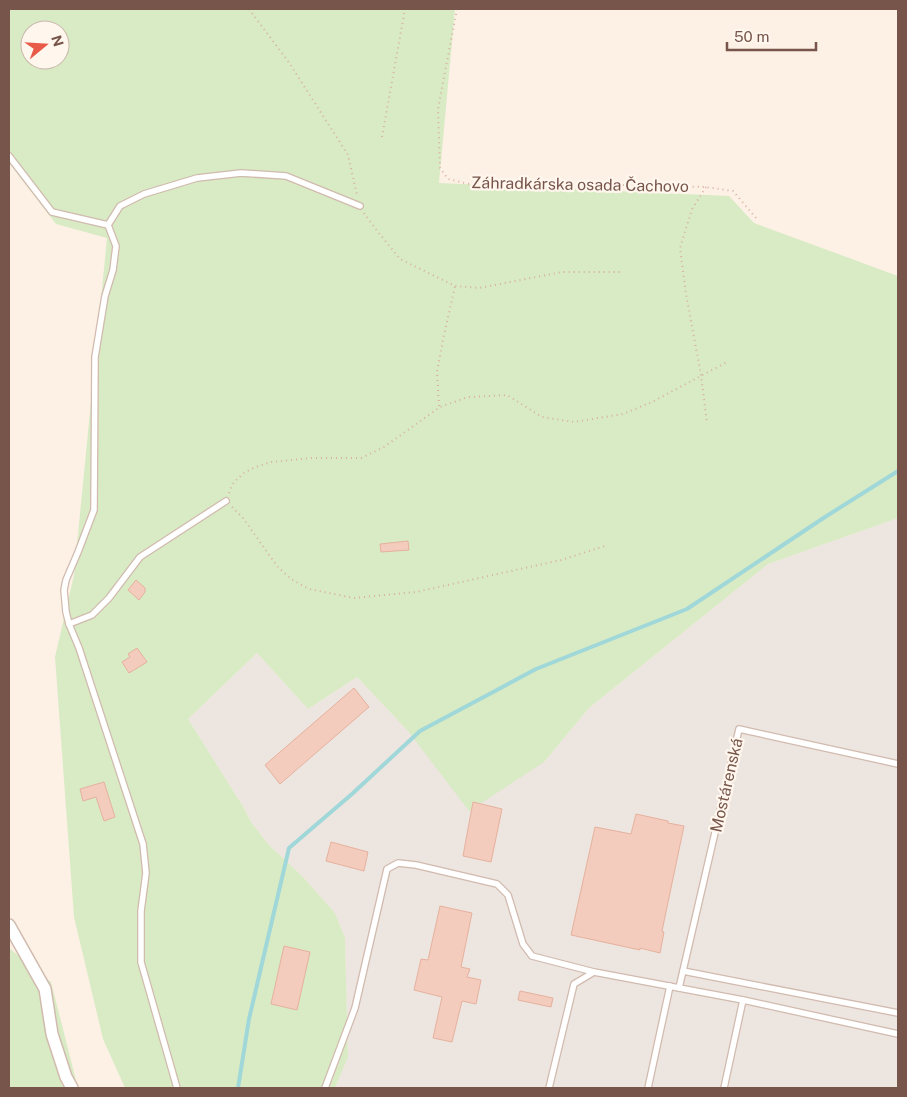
<svg xmlns="http://www.w3.org/2000/svg" width="907" height="1097" font-family="'Public Sans',sans-serif">
  <style>
    .industrial { fill: #ede5e0 }
    .green { fill: #d8ebc4; fill-rule: evenodd }
    .lines { fill: none; stroke-linecap: round; stroke-linejoin: round }
    .stream { stroke: #a0d7d9; stroke-width: 4 }
    .building { fill: #f3ccbd; stroke: #e6b19d }
    .service-casing { stroke: #d1baae; stroke-width: 8 }
    .minor-casing { stroke: #d1baae; stroke-width: 14 }
    .path { stroke: #d8afa0; stroke-width: 2; stroke-dasharray: 1 4; stroke-linecap: butt }
    .service { stroke: #fff; stroke-width: 5.5 }
    .minor { stroke: #fff; stroke-width: 11 }
    .labels { text-anchor: middle; stroke-width: 4.5; stroke-linejoin: round; paint-order: stroke }
    .street-label { font-size: 16px; fill: #77554a; stroke: #fff6ed }
  </style>
  <rect width="100%" height="100%" fill="#fdf1e6"/>
  <path class="industrial" d="M 898,518 L 898,1088 L 335,1088 L 348,1057 L 345,938 L 335,913 L 302,876 L 268,844 L 251,822 L 244,808 L 188,719 L 257,653 L 308,709 L 357,677 L 408,731 L 544,762 L 589,708 L 768,564 Z"/>
  <g class="green">
    <path d="M 9,9 L 455,9 L 439,183 L 729,196 L 754,223 L 898,276 L 898,518 L 768,564 L 589,708 L 544,762 L 469,811 L 408,731 L 357,677 L 308,709 L 257,653 L 188,719 L 244,808 L 251,822 L 268,844 L 302,876 L 335,913 L 345,938 L 348,1057 L 335,1088 L 125,1088 L 103,1039 L 74,917 L 55,657 L 74,575 L 107,238 L 56,224 L 9,163 ZM 30,30 L 60,30 L 60,60 L 30,60 Z"/>
    <path d="M 9,948 L 51,982 L 78,1088 L 9,1088 Z"/>
  </g>
  <g class="lines">
    <path class="stream" d="M 238,1088 L 249,1019 L 289,848 L 352,794 L 420,731 L 536,669 L 687,609 L 825,517 L 898,471"/>
  </g>
  <g class="building">
    <path d="M 408,541 L 409,550 L 381,552 L 380,544 Z"/>
    <path d="M 136,580 L 145,588 L 145,592 L 139,600 L 128,590 Z"/>
    <path d="M 137,648 L 147,662 L 129,673 L 122,662 L 130,657 L 128,654 Z"/>
    <path d="M 354,688 L 369,707 L 280,784 L 265,765 Z"/>
    <path d="M 104,782 L 115,817 L 104,821 L 96,797 L 83,801 L 80,789 Z"/>
    <path d="M 473,802 L 502,809 L 491,862 L 463,856 Z"/>
    <path d="M 636,814 L 668,821 L 668,823 L 684,826 L 662,931 L 664,932 L 660,953 L 640,948 L 640,950 L 571,935 L 595,827 L 631,834 Z"/>
    <path d="M 331,842 L 368,852 L 364,871 L 326,861 Z"/>
    <path d="M 440,906 L 472,913 L 461,967 L 470,969 L 467,977 L 481,980 L 476,1004 L 462,1001 L 452,1042 L 433,1038 L 442,997 L 414,990 L 421,959 L 428,960 Z"/>
    <path d="M 284,946 L 310,952 L 297,1010 L 271,1004 Z"/>
    <path d="M 520,991 L 553,998 L 551,1007 L 518,1000 Z"/>
  </g>
  <g class="lines">
    <defs>
      <g id="service">
        <path d="M 9,156 L 52,212 L 108,225 L 116,246 L 113,270 L 105,296 L 95,357 L 94,510 L 78,552 L 66,580 L 64,590 L 66,612 L 69,624 L 79,648 L 143,844 L 146,873 L 141,911 L 141,962 L 177,1088"/>
        <path d="M 108,225 L 120,206 L 144,194 L 197,178 L 241,173 L 286,176 L 360,206"/>
        <path d="M 69,624 L 92,615 L 109,598 L 140,557 L 226,501"/>
        <path d="M 683,971 L 898,1013"/>
        <path d="M 679,988 L 739,729 L 898,764"/>
        <path d="M 325,1088 L 355,1008 L 387,869 L 398,863 L 416,865 L 497,884 L 508,895 L 523,944 L 532,956 L 594,972"/>
        <path d="M 549,1088 L 574,984 L 594,972 L 743,1000 L 898,1034"/>
        <path d="M 648,1088 L 670,986"/>
        <path d="M 724,1088 L 743,1000"/>
      </g>
      <path id="minor" d="M 9,925 L 45,989 L 52,1034 L 66,1077 L 72,1088"/>
    </defs>
    <use href="#service" class="service-casing"/>
    <use href="#minor" class="minor-casing"/>
    <g class="path">
      <path d="M 249,9 L 288,61 L 348,155 L 357,195"/>
      <path d="M 457,9 L 438,109 L 440,168 L 448,179 L 477,186 L 625,185 L 706,187 L 733,191 L 756,218"/>
      <path d="M 382,137 L 405,9"/>
      <path d="M 706,187 L 692,209 L 680,248 L 686,294 L 701,375 L 707,423"/>
      <path d="M 364,213 L 378,232 L 400,259 L 455,286 L 479,288 L 562,272 L 623,272"/>
      <path d="M 439,406 L 437,372 L 444,335 L 455,286"/>
      <path d="M 229,493 L 234,482 L 245,472 L 256,467 L 271,462 L 312,458 L 361,458 L 384,447 L 440,407 L 468,397 L 507,395 L 542,417 L 574,422 L 623,414 L 652,402 L 727,362"/>
      <path d="M 232,507 L 243,518 L 277,566 L 291,579 L 309,589 L 354,598 L 416,592 L 561,560 L 605,546"/>
    </g>
    <use href="#service" class="service"/>
    <use href="#minor" class="minor"/>
  </g>
  <g class="labels">
    <g class="street-label">
      <text transform="translate(580 184) rotate(1)" y="6">Záhradkárska osada Čachovo</text>
      <text transform="translate(726 785) rotate(-77)" y="6">Mostárenská</text>
    </g>
  </g>
  <rect width="907" height="1097" fill="none" stroke="#77554a" stroke-width="20"/>
  <g transform="translate(45 45) rotate(72)"><circle r="24" fill="#fff6ed" stroke="#c9b6ac"/>
  <path d="M0-4L9 19L0 12L-9 19Z" fill="#e95b49"/>
  <text y="-8" font-size="14" font-weight="bold" text-anchor="middle" fill="#77554a">N</text>
  </g>
  <path d="M727 42v8h89v-8" fill="none" stroke="#77554a" stroke-width="2.5"/>
  <text x="734" y="42" font-size="15" fill="#77554a" stroke="#fff6ed" stroke-width="4" paint-order="stroke">50 m</text>
</svg>
